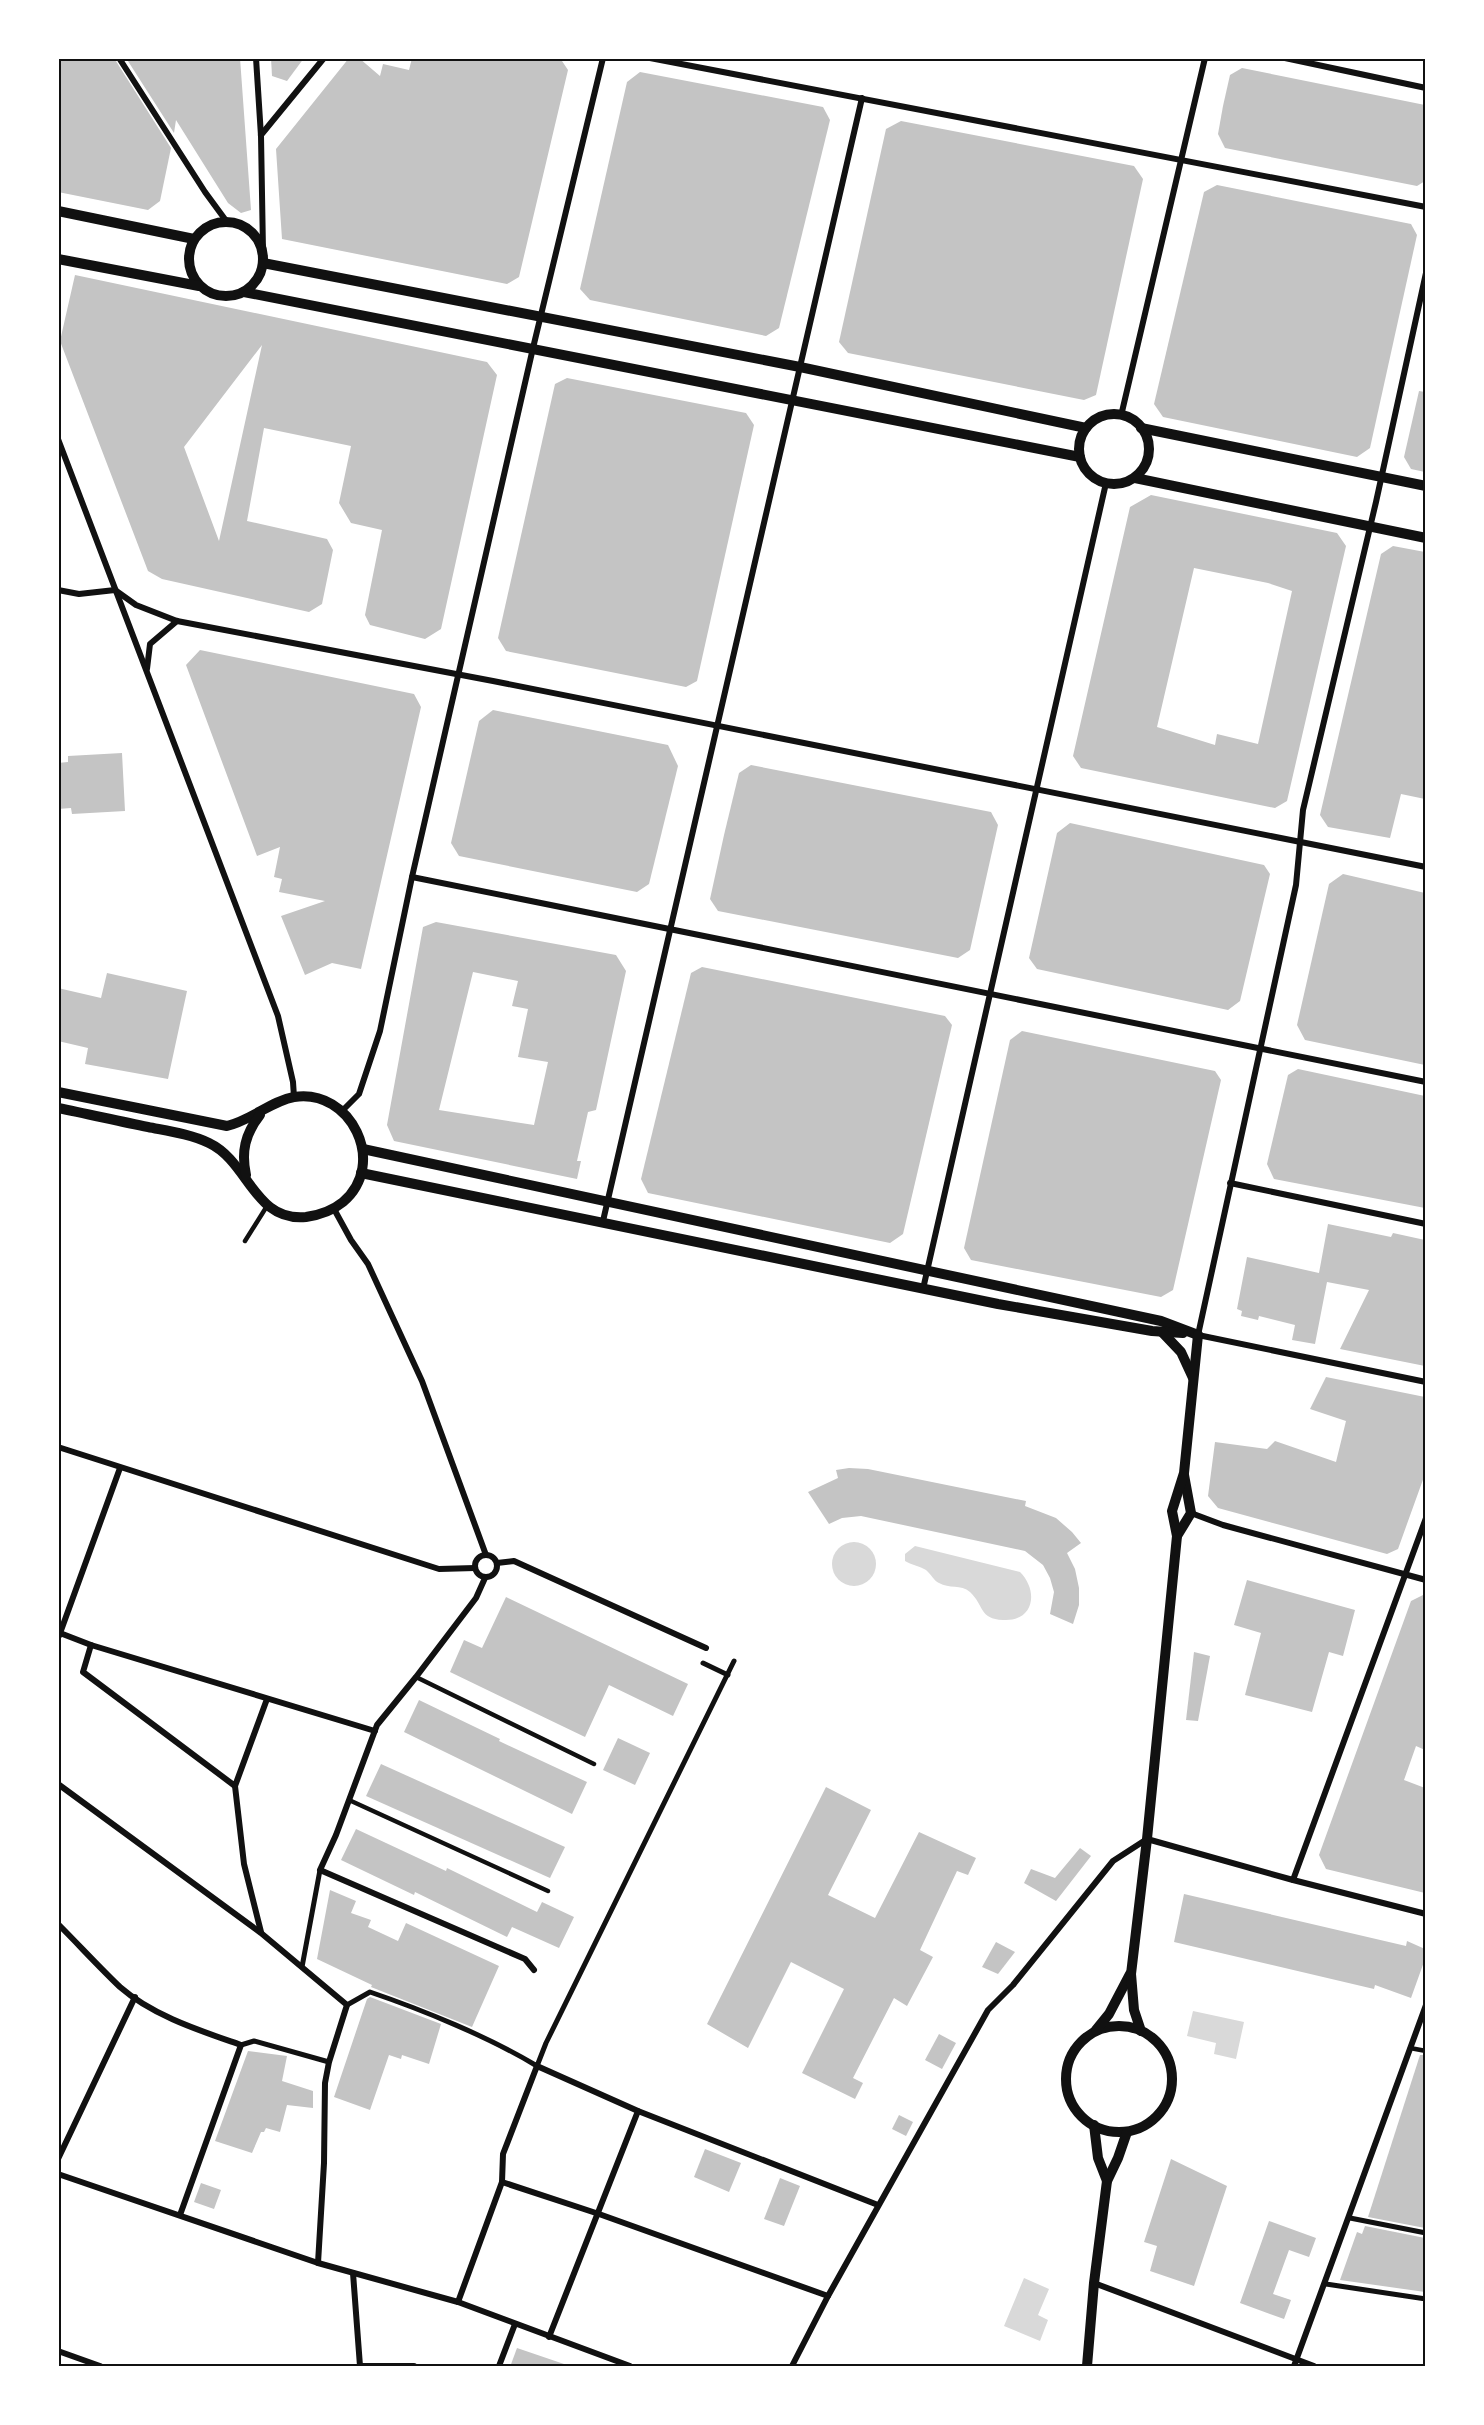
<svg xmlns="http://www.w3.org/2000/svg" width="1484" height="2425" font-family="'Alegreya Sans',sans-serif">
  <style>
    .water { fill: #d9d9d9 }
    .building { fill: #c4c4c4; fill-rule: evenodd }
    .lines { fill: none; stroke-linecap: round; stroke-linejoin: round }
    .service { stroke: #111; stroke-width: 4.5 }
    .pedestrian { stroke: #111; stroke-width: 5 }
    .minor { stroke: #111; stroke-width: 6 }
    .tertiary { stroke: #111; stroke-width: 10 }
    .neatline { fill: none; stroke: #111; stroke-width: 2 }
  </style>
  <rect width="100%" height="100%" fill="#fff"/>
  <g class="water">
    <circle cx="854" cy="1564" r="22"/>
    <path d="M 915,1546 L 1020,1572 C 1039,1591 1034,1622 1003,1620 C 979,1619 984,1605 970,1592 C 961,1584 949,1589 939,1583 C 934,1581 931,1574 926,1570 C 920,1566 911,1565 905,1561 L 905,1554 Z"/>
    <path d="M 1193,2011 L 1244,2022 L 1236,2059 L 1214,2054 L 1216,2043 L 1187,2036 Z"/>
    <path d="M 1024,2278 L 1049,2289 L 1038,2315 L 1048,2320 L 1040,2341 L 1004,2326 Z"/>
  </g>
  <g class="building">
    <path d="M 58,58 L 114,58 L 171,148 L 160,201 L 148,210 L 58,192 Z"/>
    <path d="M 126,58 L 240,58 L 251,210 L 241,213 L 228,203 L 176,120 L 174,133 Z"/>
    <path d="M 271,58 L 304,58 L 287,81 L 272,76 Z"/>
    <path d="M 349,58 L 359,58 L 380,76 L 383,64 L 409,70 L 412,58 L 560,58 L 568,70 L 519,277 L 507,284 L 282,239 L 276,149 Z"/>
    <path d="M 1242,68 L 1425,105 L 1425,181 L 1417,186 L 1225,148 L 1218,134 L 1223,106 L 1230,75 Z"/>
    <path d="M 640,72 L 823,107 L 830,120 L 779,328 L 766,336 L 590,300 L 580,289 L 627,82 Z"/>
    <path d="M 901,121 L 1134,166 L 1143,179 L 1096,395 L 1084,400 L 848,353 L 839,342 L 886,129 Z"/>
    <path d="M 1217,185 L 1411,224 L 1417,235 L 1370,448 L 1357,457 L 1163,417 L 1154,404 L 1204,192 Z"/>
    <path d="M 75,275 L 487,362 L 497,375 L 441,629 L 425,639 L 370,625 L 365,615 L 382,530 L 351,523 L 339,503 L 351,446 L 264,428 L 247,521 L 327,539 L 333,550 L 322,604 L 309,612 L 162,579 L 148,571 L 60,341 ZM 262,345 L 219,541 L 184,447 Z"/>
    <path d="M 567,378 L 746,413 L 754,425 L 697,681 L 686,687 L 506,651 L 498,638 L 555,384 Z"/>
    <path d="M 1419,391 L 1425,392 L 1425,472 L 1411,469 L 1404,457 Z"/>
    <path d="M 1151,495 L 1337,533 L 1346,546 L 1287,801 L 1275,808 L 1081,768 L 1073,756 L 1130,507 ZM 1194,568 L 1268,583 L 1292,591 L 1258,744 L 1217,734 L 1215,745 L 1157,727 Z"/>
    <path d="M 1393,546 L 1425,552 L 1425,799 L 1401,794 L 1390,838 L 1328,827 L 1320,815 L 1381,554 Z"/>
    <path d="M 200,650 L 414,694 L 421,707 L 361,969 L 332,963 L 305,975 L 281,916 L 325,901 L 279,892 L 282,879 L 274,877 L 280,847 L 257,856 L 186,665 Z"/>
    <path d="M 493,710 L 668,745 L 678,766 L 649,884 L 637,892 L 459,856 L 451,843 L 479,721 Z"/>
    <path d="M 122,753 L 125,811 L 72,814 L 71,808 L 58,809 L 58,763 L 68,762 L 68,756 Z"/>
    <path d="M 751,765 L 991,812 L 998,825 L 970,950 L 958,958 L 718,911 L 710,899 L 724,835 L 739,773 Z"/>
    <path d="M 1070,823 L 1264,865 L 1270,874 L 1240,1001 L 1228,1010 L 1037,969 L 1029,958 L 1051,860 L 1057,833 Z"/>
    <path d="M 1343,874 L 1425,893 L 1425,1065 L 1305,1040 L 1297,1025 L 1329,884 Z"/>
    <path d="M 436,922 L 616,955 L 626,971 L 596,1110 L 588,1112 L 577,1161 L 581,1161 L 577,1179 L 394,1141 L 387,1125 L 423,927 ZM 473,972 L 518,981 L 512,1006 L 528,1009 L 518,1057 L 548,1062 L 534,1125 L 439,1110 Z"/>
    <path d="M 702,967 L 945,1016 L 952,1025 L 903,1234 L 890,1243 L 648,1193 L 641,1179 L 691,973 Z"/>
    <path d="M 107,973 L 187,991 L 168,1079 L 85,1064 L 88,1048 L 58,1041 L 58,988 L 101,998 Z"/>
    <path d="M 1022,1031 L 1215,1071 L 1221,1080 L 1173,1290 L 1161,1297 L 971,1260 L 964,1248 L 1010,1040 Z"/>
    <path d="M 1298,1069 L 1425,1096 L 1425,1208 L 1274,1179 L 1267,1164 L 1288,1075 Z"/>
    <path d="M 1328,1224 L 1391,1237 L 1393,1233 L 1425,1240 L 1425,1366 L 1340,1349 L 1369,1290 L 1327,1282 L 1315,1344 L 1292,1340 L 1295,1325 L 1259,1316 L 1258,1320 L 1241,1316 L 1242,1311 L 1237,1309 L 1247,1257 L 1319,1273 Z"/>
    <path d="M 1326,1377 L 1425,1397 L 1425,1474 L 1398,1549 L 1387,1554 L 1218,1508 L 1208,1496 L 1215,1442 L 1267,1449 L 1275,1441 L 1336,1462 L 1346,1421 L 1310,1409 Z"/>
    <path d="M 849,1468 L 868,1469 L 1026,1501 L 1025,1506 L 1056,1518 L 1072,1532 L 1081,1543 L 1067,1553 L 1075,1569 L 1079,1588 L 1079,1605 L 1073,1624 L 1050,1614 L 1054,1592 L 1050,1578 L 1043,1565 L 1025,1551 L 861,1516 L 842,1518 L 829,1524 L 808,1492 L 838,1478 L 836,1470 Z"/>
    <path d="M 1247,1580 L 1355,1610 L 1343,1656 L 1329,1652 L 1312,1712 L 1245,1695 L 1261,1633 L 1234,1625 Z"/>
    <path d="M 1425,1594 L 1425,1750 L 1416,1746 L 1404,1780 L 1425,1788 L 1425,1893 L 1326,1869 L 1319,1855 L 1411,1601 Z"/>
    <path d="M 506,1597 L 688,1684 L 673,1716 L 609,1685 L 585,1737 L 450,1672 L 464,1640 L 482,1648 Z"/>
    <path d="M 1194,1652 L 1210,1656 L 1198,1721 L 1186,1720 Z"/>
    <path d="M 419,1700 L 500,1739 L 499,1741 L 587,1782 L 572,1814 L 404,1732 Z"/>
    <path d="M 618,1738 L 650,1753 L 635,1785 L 603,1770 Z"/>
    <path d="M 381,1764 L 565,1847 L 550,1878 L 366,1796 Z"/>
    <path d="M 826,1787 L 871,1810 L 828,1895 L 875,1918 L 919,1832 L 976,1858 L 968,1875 L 957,1871 L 920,1950 L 933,1957 L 907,2006 L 894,1998 L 853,2078 L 863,2083 L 855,2099 L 802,2073 L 844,1989 L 791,1962 L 748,2048 L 707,2024 Z"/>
    <path d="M 356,1829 L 446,1871 L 447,1868 L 537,1912 L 542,1902 L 574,1917 L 559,1948 L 512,1927 L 507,1937 L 415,1892 L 414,1895 L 341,1860 Z"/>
    <path d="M 1080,1848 L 1091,1856 L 1056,1901 L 1024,1883 L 1031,1869 L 1055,1878 Z"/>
    <path d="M 330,1890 L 356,1901 L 351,1913 L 371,1920 L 368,1927 L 398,1941 L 406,1923 L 499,1966 L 472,2027 L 371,1987 L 372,1985 L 317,1959 Z"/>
    <path d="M 1184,1894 L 1406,1946 L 1407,1941 L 1425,1949 L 1425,1959 L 1411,1998 L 1375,1985 L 1374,1989 L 1174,1942 Z"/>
    <path d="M 996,1942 L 1015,1952 L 998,1974 L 982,1967 Z"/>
    <path d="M 370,1997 L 441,2024 L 429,2064 L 402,2055 L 401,2059 L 389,2055 L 370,2110 L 334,2097 L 367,1999 Z"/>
    <path d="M 939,2034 L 956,2043 L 942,2069 L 925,2060 Z"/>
    <path d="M 248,2051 L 287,2056 L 282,2081 L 313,2091 L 313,2108 L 287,2105 L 280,2132 L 266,2128 L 264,2132 L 261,2132 L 252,2153 L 215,2141 Z"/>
    <path d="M 1420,2055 L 1425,2055 L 1425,2228 L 1368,2217 Z"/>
    <path d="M 899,2115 L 913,2122 L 906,2136 L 892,2129 Z"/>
    <path d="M 705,2149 L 741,2163 L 729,2192 L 694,2177 Z"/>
    <path d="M 1171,2159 L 1227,2186 L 1194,2286 L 1150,2271 L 1157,2246 L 1144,2242 Z"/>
    <path d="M 780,2178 L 800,2186 L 784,2226 L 764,2219 Z"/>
    <path d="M 201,2183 L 221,2190 L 214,2209 L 194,2202 Z"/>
    <path d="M 1269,2221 L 1316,2238 L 1309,2257 L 1289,2250 L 1273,2294 L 1291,2300 L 1284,2319 L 1240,2303 Z"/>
    <path d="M 1365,2226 L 1425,2238 L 1425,2292 L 1340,2280 L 1357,2232 L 1362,2234 Z"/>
    <path d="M 517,2348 L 564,2364 L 564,2367 L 510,2367 Z"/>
  </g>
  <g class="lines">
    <g class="service">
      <path d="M 245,1241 L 267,1206"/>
      <path d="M 416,1677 L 594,1764"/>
      <path d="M 349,1800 L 548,1891"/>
      <path d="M 1410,2048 L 1426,2051"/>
    </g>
    <g class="pedestrian">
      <path d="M 703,1663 L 728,1675"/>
      <path d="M 302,1967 L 320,1870"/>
      <path d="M 347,2005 L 370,1992 C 423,2010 489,2037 537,2066 L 546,2043 L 734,1661"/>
      <path d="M 241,2045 L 254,2041 L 329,2062"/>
      <path d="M 1350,2218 L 1426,2233"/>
      <path d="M 1326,2284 L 1426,2299"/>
    </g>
    <g class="minor">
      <path d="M 119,58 L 205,192 L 227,222"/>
      <path d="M 256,58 L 261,136 L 263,251"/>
      <path d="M 650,58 L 1426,207"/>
      <path d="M 1285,58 L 1426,88"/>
      <path d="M 261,135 L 324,58"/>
      <path d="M 1426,273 L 1376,502 L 1303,810 L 1296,885 L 1198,1335 L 1426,1382"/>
      <path d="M 1121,416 L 1205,58"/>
      <path d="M 58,439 L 278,1016 L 293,1082 L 294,1097"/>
      <path d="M 58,590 L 79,594 L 115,590 L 136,605 L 177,621 L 493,681 L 1426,867"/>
      <path d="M 147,669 L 150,644 L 177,621"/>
      <path d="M 412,877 C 749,948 1088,1011 1426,1082"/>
      <path d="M 342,1111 L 359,1094 L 380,1031 L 412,877 L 533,348 L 603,58"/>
      <path d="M 1230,1183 L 1426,1224"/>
      <path d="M 334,1209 L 351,1240 L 368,1264 L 422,1381 L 486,1555"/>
      <path d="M 603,1221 L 862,98"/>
      <path d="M 923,1289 L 1106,483"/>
      <path d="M 58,1447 L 439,1569 L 475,1568"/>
      <path d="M 1191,1513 L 1223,1525 L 1426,1580"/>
      <circle cx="486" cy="1566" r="11"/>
      <path d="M 497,1563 L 514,1561 L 706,1648"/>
      <path d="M 485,1578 L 476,1598 L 416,1677 L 377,1725 L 336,1835 L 320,1870 L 525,1959 L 534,1970"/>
      <path d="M 60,1633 L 91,1645 L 375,1731"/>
      <path d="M 59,1636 L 120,1468"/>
      <path d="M 91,1645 L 83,1672 L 235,1786 L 267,1699"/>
      <path d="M 58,1784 L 261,1933 L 347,2005 L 329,2062 L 325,2083 L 324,2163 L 318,2263"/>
      <path d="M 235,1786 L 244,1864 L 261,1932"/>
      <path d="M 1293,1880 L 1426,1518"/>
      <path d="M 58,1924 C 79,1945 99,1967 120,1987 C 153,2016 201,2031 241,2045 L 180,2215"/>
      <path d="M 58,2159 L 135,1997"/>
      <path d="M 58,2174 L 318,2263 L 458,2302 L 630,2366"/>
      <path d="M 502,2182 L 599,2214 L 828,2296"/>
      <path d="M 353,2273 L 360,2366"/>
      <path d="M 1094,2283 L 1314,2366"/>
      <path d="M 458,2302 L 502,2182 L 503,2154 L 537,2066 L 638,2111 L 878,2205"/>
      <path d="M 549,2337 L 638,2111"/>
      <path d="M 58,2351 L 100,2366"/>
      <path d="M 360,2366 L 414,2366"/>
      <path d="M 499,2366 L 515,2324"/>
      <path d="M 792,2366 L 828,2296 L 988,2010 L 1013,1985 L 1113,1861 L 1147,1839 L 1293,1880 L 1426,1914"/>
      <path d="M 1294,2366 L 1426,2005"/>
    </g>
    <g class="tertiary">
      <path d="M 58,211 L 194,239"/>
      <circle cx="226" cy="259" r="37"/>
      <path d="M 58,259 L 199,286"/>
      <path d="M 263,263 L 800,367 L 1086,428"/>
      <path d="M 244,292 L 1080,457"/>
      <circle cx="1114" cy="449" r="35"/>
      <path d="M 1141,428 L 1426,486"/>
      <path d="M 1135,478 L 1426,538"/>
      <path d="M 58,1092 L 227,1126 C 252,1120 271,1101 294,1097 C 351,1088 388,1164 343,1202 C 332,1211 320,1215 306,1217 C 254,1222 249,1162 209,1143 C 190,1134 168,1131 148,1127 C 118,1121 88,1114 58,1108"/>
      <path d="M 363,1149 L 1161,1321 L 1198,1335"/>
      <path d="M 361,1173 L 998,1304 L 1152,1331 L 1183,1333"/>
      <path d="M 246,1175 C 241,1152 245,1134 260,1115"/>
      <path d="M 1162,1332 L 1181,1352 L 1193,1378"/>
      <path d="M 1177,1536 L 1191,1513 L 1184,1475"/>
      <circle cx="1119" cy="2079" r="53"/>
      <path d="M 1096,2030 L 1109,2014 L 1130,1974"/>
      <path d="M 1141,2031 L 1134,2010 L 1131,1974 L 1147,1839 L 1177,1536 L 1172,1511 L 1184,1473 L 1198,1335"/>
      <path d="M 1094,2125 L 1098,2158 L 1107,2181"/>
      <path d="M 1087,2366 L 1094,2283 L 1107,2181 L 1118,2158 L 1127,2132"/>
    </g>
  </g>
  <rect width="1484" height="2425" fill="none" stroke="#ffffff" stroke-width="120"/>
  <rect x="60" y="60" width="1364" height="2305" class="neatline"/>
</svg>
